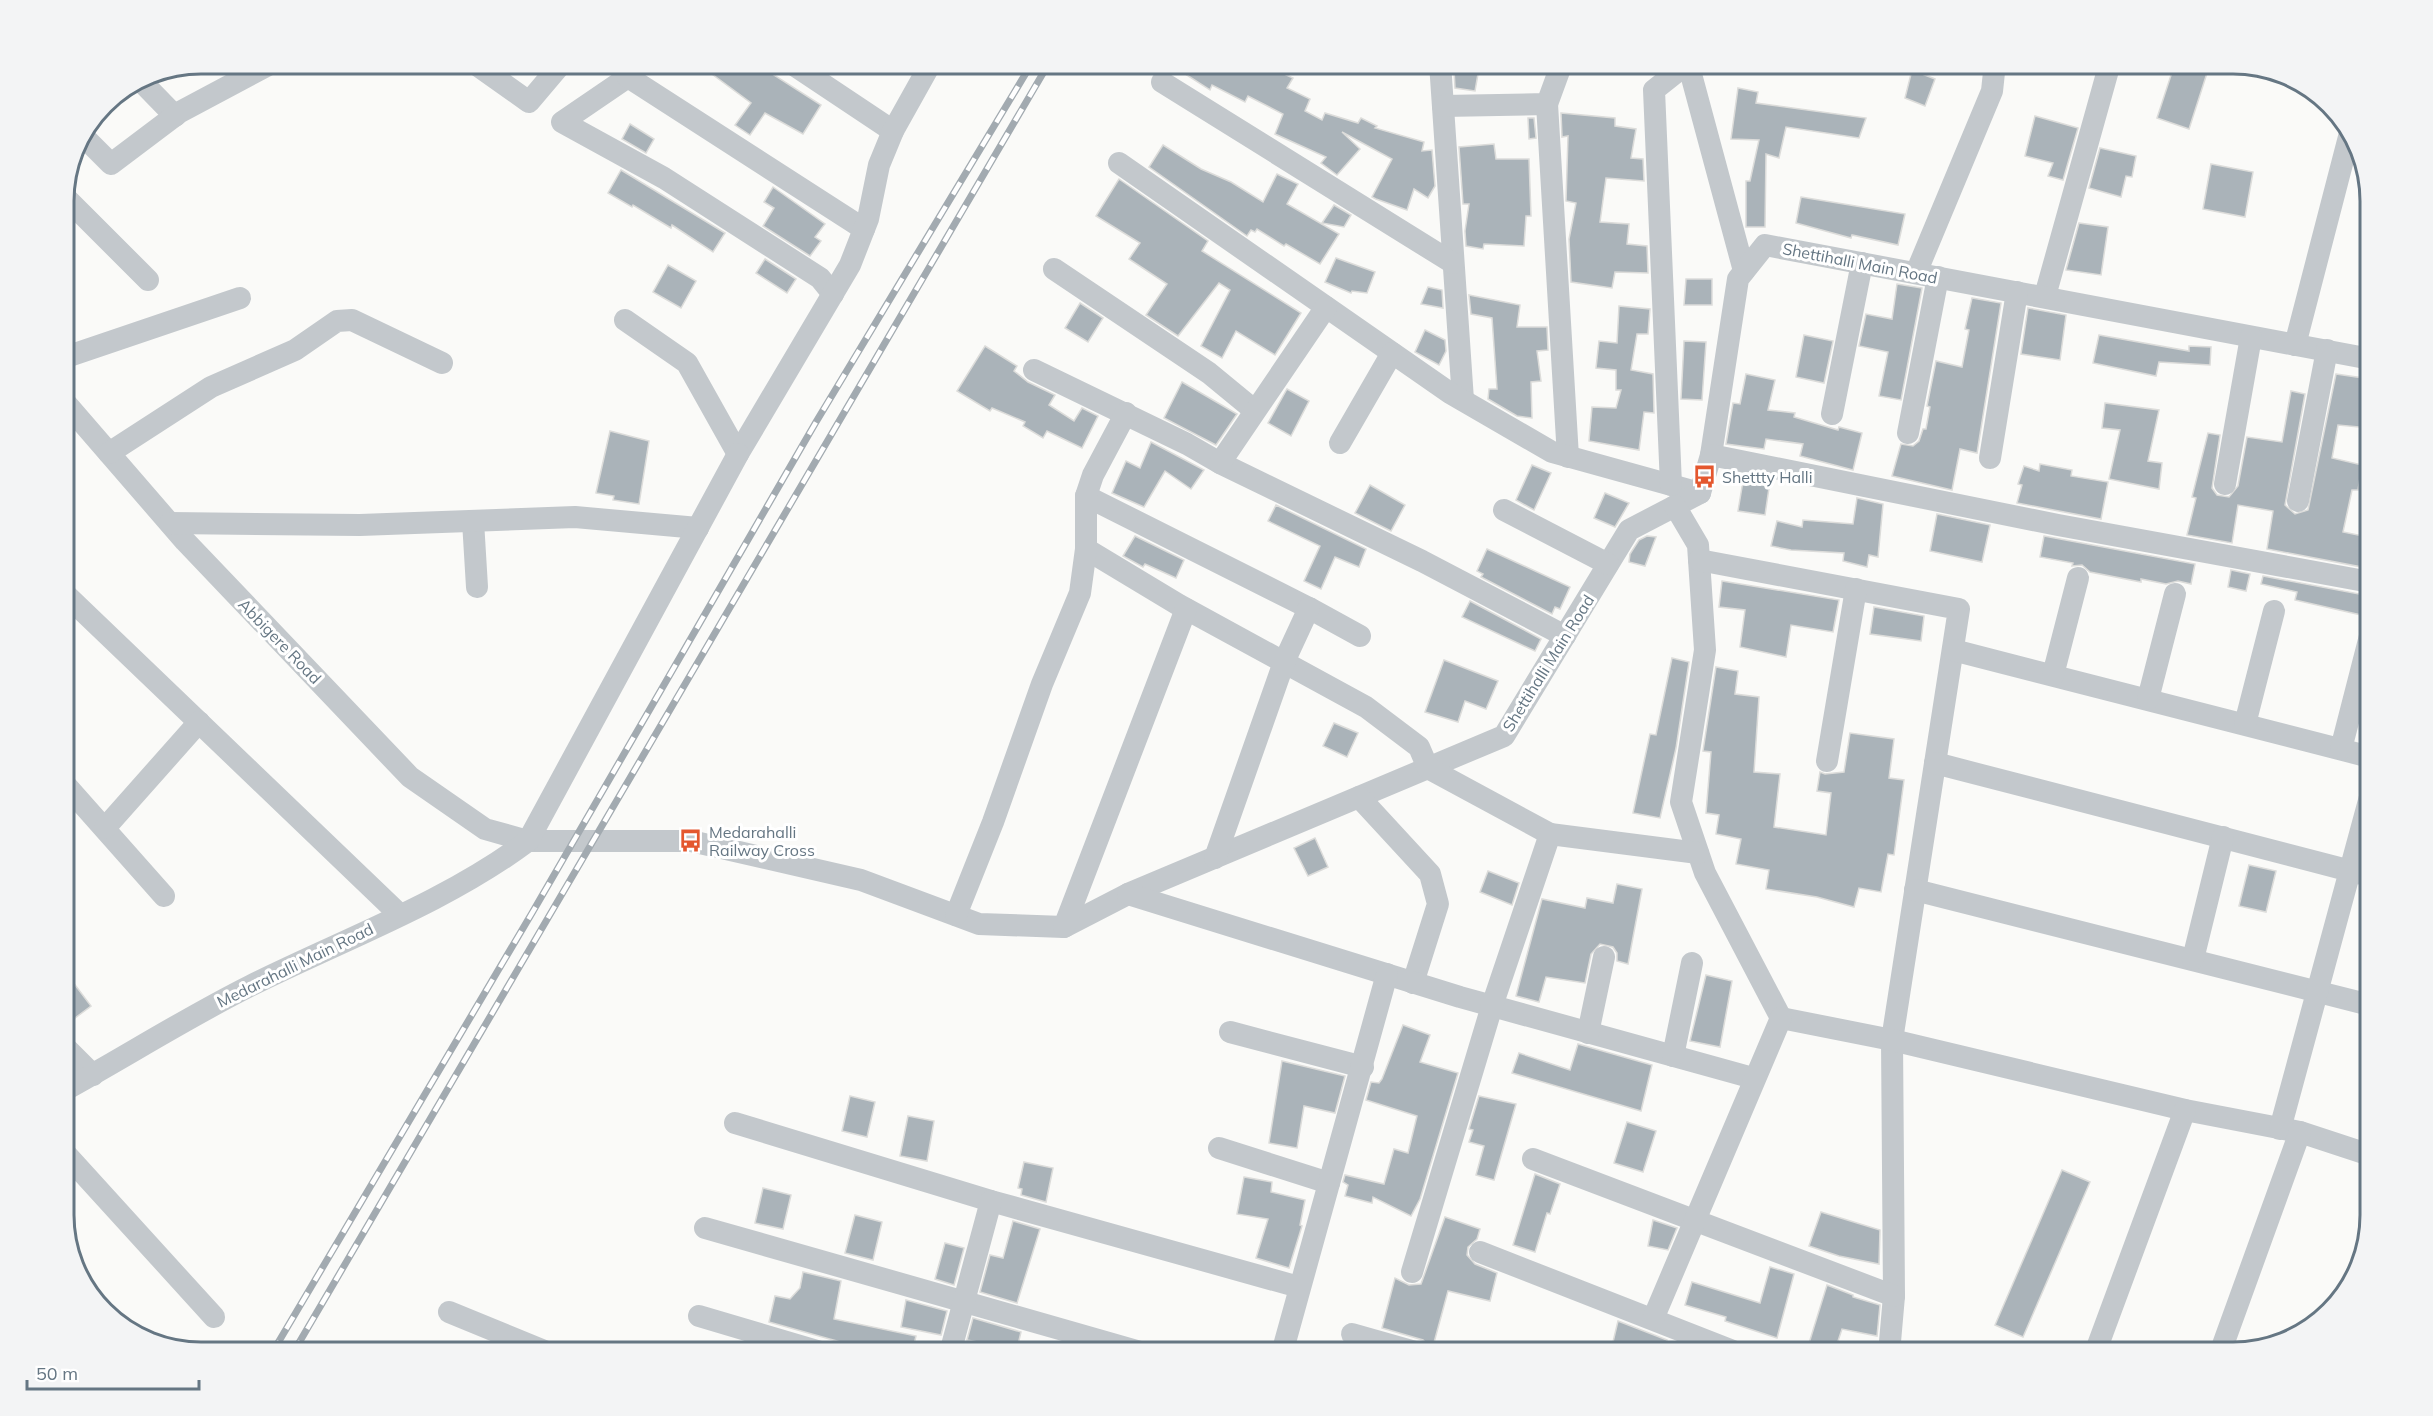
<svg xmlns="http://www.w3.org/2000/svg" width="2433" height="1416" font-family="Mulish,sans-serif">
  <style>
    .building { fill: #aab3b9; stroke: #dcdcda; stroke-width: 1.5 }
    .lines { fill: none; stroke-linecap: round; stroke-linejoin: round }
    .minor { stroke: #c3c8cc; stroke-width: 22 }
    .rail-casing { stroke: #a2aab0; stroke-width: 7 }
    .rail { stroke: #fff; stroke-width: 4.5; stroke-dasharray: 14; stroke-linecap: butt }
    .labels { text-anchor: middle; stroke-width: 6; stroke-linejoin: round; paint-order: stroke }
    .street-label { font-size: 16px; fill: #657683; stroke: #fff }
    .poi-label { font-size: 16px; fill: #657683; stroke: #fff; text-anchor: start }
    .rim { fill: none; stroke: #657683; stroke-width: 3 }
  </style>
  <rect width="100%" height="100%" fill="#fafaf8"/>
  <g class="building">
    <path d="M 697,63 L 755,63 L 821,105 L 803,134 L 765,113 L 750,135 L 735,125 L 751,103 Z"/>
    <path d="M 1168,63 L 1260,63 L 1293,78 L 1287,88 L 1310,99 L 1305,111 L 1322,120 L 1325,113 L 1358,123 L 1361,118 L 1377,126 L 1375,128 L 1424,142 L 1422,151 L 1432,150 L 1435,186 L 1428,198 L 1414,189 L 1407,210 L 1376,199 L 1372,197 L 1392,159 L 1342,132 L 1360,149 L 1337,175 L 1321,163 L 1326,157 L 1275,134 L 1283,114 L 1248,96 L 1245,102 L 1212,85 L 1210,90 Z"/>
    <path d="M 2175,63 L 2185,63 L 2208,70 L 2189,129 L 2157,118 Z"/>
    <path d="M 1454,69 L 1478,74 L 1475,91 L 1455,88 Z"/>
    <path d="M 1912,70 L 1935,79 L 1925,106 L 1905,98 Z"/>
    <path d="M 1738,88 L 1758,92 L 1756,103 L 1866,118 L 1859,138 L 1786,127 L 1779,158 L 1766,154 L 1765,227 L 1746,227 L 1746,181 L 1750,181 L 1759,140 L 1731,139 Z"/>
    <path d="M 1561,113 L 1615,118 L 1615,126 L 1636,129 L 1631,158 L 1643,159 L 1644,181 L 1606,178 L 1600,222 L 1629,224 L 1627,244 L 1647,246 L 1648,273 L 1615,272 L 1612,288 L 1571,282 L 1569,239 L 1576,203 L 1566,201 L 1568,136 L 1562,137 Z"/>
    <path d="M 2035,116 L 2078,128 L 2063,180 L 2048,176 L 2053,163 L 2025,156 Z"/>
    <path d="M 1528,118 L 1534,118 L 1536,138 L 1529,139 Z"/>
    <path d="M 630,124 L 654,139 L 646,153 L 622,139 Z"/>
    <path d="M 1494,144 L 1496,159 L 1529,159 L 1531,216 L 1526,216 L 1524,246 L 1484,244 L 1483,249 L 1466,246 L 1465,231 L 1469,204 L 1463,204 L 1459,147 Z"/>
    <path d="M 1163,145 L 1201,169 L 1231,182 L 1263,202 L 1277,174 L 1298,184 L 1287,204 L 1339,234 L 1320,264 L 1286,244 L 1284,246 L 1257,229 L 1255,232 L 1251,230 L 1247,236 L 1149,167 Z"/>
    <path d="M 2100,148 L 2136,156 L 2132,177 L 2126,176 L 2121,197 L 2089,188 Z"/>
    <path d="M 2211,164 L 2253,172 L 2245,217 L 2203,209 Z"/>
    <path d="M 621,170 L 725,233 L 713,252 L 672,225 L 671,228 L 633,205 L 632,207 L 608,193 Z"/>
    <path d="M 1119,179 L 1208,241 L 1202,251 L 1301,313 L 1275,355 L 1236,331 L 1222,358 L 1201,346 L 1230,290 L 1219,283 L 1178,336 L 1146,315 L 1167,284 L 1129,259 L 1140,243 L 1096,216 Z"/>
    <path d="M 773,187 L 825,224 L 815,237 L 821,241 L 810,256 L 763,226 L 774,208 L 764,202 Z"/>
    <path d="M 1801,197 L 1905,214 L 1898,245 L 1852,235 L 1851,238 L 1796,223 Z"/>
    <path d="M 1334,205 L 1351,215 L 1344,227 L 1322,223 Z"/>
    <path d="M 2079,223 L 2108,227 L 2101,275 L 2066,270 Z"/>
    <path d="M 1336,258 L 1375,272 L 1367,293 L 1352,291 L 1351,293 L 1325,282 Z"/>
    <path d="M 765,259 L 796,279 L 787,293 L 756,273 Z"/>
    <path d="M 668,265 L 696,281 L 681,308 L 653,292 Z"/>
    <path d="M 1686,279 L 1712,279 L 1712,305 L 1684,305 Z"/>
    <path d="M 1897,284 L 1922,288 L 1901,400 L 1879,396 L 1888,352 L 1859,346 L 1866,314 L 1892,319 Z"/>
    <path d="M 1428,287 L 1442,290 L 1443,308 L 1421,304 Z"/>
    <path d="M 1469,295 L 1520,305 L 1517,327 L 1547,327 L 1548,350 L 1537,351 L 1541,381 L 1531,382 L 1532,418 L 1517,416 L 1488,399 L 1489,389 L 1497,389 L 1492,318 L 1471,314 Z"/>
    <path d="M 1972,298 L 2001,303 L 1977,453 L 1960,449 L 1952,490 L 1892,476 L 1901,444 L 1913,446 L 1919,441 L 1923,429 L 1926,429 L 1930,407 L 1927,406 L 1936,361 L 1962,367 L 1969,330 L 1965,329 Z"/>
    <path d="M 1080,303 L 1103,318 L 1088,342 L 1065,328 Z"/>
    <path d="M 1619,306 L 1650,309 L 1648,334 L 1637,334 L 1631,370 L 1653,374 L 1654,413 L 1644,412 L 1639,450 L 1589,441 L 1592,407 L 1616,408 L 1621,390 L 1616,390 L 1616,370 L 1596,368 L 1599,341 L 1617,343 Z"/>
    <path d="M 2028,308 L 2066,315 L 2060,360 L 2021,354 Z"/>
    <path d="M 1425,330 L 1445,340 L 1446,351 L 1439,365 L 1415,352 Z"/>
    <path d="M 1804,335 L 1833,341 L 1824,383 L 1796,377 Z"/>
    <path d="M 2099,335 L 2189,351 L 2189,346 L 2211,347 L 2210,365 L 2159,362 L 2156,376 L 2093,363 Z"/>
    <path d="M 1684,341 L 1706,342 L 1702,400 L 1681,399 Z"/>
    <path d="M 985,346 L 1017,366 L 1014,371 L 1028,382 L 1055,395 L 1049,405 L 1074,421 L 1082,408 L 1098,416 L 1082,448 L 1047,431 L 1043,438 L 1023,426 L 1025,422 L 992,408 L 990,411 L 957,391 Z"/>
    <path d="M 1746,374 L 1775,380 L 1768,410 L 1795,413 L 1794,417 L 1838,430 L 1839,427 L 1862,433 L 1853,470 L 1800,456 L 1803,444 L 1766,439 L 1764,449 L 1726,444 L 1733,403 L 1740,404 Z"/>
    <path d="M 2336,374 L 2370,379 L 2370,428 L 2338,425 L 2332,458 L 2362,465 L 2358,490 L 2352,490 L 2343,532 L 2368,537 L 2362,567 L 2267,549 L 2273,511 L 2238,505 L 2232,543 L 2187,535 L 2196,498 L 2192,497 L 2208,433 L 2220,435 L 2212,488 L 2217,495 L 2229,497 L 2238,486 L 2247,437 L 2282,442 L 2291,391 L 2305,394 L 2285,505 L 2295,514 L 2308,510 Z"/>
    <path d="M 1182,382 L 1237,414 L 1216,445 L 1164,418 Z"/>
    <path d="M 1287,389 L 1309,401 L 1291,436 L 1268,423 Z"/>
    <path d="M 2105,403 L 2159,410 L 2148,461 L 2162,463 L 2159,489 L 2109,479 L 2120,430 L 2102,428 Z"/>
    <path d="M 610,431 L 649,441 L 639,504 L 613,500 L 614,496 L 596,493 Z"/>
    <path d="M 1151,442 L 1204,470 L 1191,489 L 1165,471 L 1144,507 L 1112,493 L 1126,461 L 1140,468 Z"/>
    <path d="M 2040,464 L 2072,470 L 2071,476 L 2108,482 L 2101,519 L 2017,503 L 2022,485 L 2018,484 L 2024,466 L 2039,471 Z"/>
    <path d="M 1532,465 L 1551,473 L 1534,510 L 1516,500 Z"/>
    <path d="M 1744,475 L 1770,481 L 1765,515 L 1738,511 Z"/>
    <path d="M 1370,485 L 1405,505 L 1391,531 L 1355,513 Z"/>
    <path d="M 1605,493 L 1629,503 L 1615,527 L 1594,518 Z"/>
    <path d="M 1857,498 L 1883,504 L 1878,557 L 1869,555 L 1867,567 L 1843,561 L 1844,553 L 1791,550 L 1771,546 L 1777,521 L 1802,527 L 1803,520 L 1853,524 Z"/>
    <path d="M 1276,505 L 1366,549 L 1359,567 L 1335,557 L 1321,589 L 1304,581 L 1320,546 L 1268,521 Z"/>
    <path d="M 1937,514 L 1990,525 L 1982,562 L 1930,551 Z"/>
    <path d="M 1135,536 L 1184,560 L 1176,578 L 1145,564 L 1143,567 L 1123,556 Z"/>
    <path d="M 1647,536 L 1656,537 L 1645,566 L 1629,562 L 1630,554 L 1639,540 Z"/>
    <path d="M 2044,536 L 2195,564 L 2191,584 L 2178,581 L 2166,584 L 2141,579 L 2141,582 L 2090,572 L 2082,565 L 2072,566 L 2073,563 L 2040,557 Z"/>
    <path d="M 1487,549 L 1570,587 L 1560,609 L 1555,607 L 1552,614 L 1481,577 L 1483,574 L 1477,571 Z"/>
    <path d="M 2231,570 L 2250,574 L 2246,591 L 2228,587 Z"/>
    <path d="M 2263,576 L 2370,596 L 2370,617 L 2295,600 L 2297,592 L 2261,584 Z"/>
    <path d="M 1722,581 L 1839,600 L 1833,632 L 1791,625 L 1786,657 L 1740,647 L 1745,610 L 1719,607 Z"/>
    <path d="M 1470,601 L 1541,639 L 1535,651 L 1462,617 Z"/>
    <path d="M 1874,607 L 1924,616 L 1921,641 L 1870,634 Z"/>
    <path d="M 1672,658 L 1689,662 L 1676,748 L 1660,818 L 1633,813 L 1650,734 L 1656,735 Z"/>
    <path d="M 1444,660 L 1498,681 L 1486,709 L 1465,701 L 1458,722 L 1425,712 Z"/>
    <path d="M 1716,667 L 1738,671 L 1735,694 L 1759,697 L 1754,772 L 1780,774 L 1774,827 L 1826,835 L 1831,793 L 1817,791 L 1820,772 L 1825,774 L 1844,772 L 1850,733 L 1894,739 L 1889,778 L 1904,780 L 1894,855 L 1888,854 L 1881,892 L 1859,888 L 1854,907 L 1817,897 L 1766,889 L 1769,870 L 1736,864 L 1741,839 L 1716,834 L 1719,815 L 1706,813 L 1711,752 L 1703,751 Z"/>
    <path d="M 1334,723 L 1358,733 L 1347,757 L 1323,746 Z"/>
    <path d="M 1315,838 L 1328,867 L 1308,876 L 1294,848 Z"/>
    <path d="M 2249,865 L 2276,871 L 2266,912 L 2239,906 Z"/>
    <path d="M 1488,871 L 1519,883 L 1512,905 L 1480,892 Z"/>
    <path d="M 1617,884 L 1642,889 L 1628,964 L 1617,961 L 1617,953 L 1613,947 L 1600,944 L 1591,954 L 1585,983 L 1546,977 L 1539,1002 L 1516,996 L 1542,899 L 1585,908 L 1587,898 L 1613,903 Z"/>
    <path d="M 63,969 L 91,1006 L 63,1027 Z"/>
    <path d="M 1706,975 L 1732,981 L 1720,1047 L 1690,1041 Z"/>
    <path d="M 1403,1025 L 1430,1035 L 1420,1062 L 1458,1073 L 1420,1199 L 1411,1216 L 1373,1197 L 1372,1203 L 1345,1196 L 1348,1185 L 1343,1182 L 1345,1175 L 1384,1184 L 1394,1149 L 1408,1153 L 1417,1116 L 1366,1100 L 1371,1082 L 1379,1083 L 1382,1079 Z"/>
    <path d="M 1578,1044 L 1652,1065 L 1641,1111 L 1512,1073 L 1519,1053 L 1570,1070 Z"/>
    <path d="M 1282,1061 L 1345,1076 L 1335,1113 L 1304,1106 L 1297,1148 L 1269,1143 Z"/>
    <path d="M 850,1096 L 875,1102 L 867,1137 L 842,1131 Z"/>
    <path d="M 1479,1096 L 1516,1104 L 1494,1180 L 1476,1175 L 1484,1146 L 1469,1142 L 1473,1130 L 1469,1129 Z"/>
    <path d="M 908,1116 L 934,1121 L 927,1161 L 900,1156 Z"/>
    <path d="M 1627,1122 L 1656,1131 L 1643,1172 L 1614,1163 Z"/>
    <path d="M 1024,1162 L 1053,1168 L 1046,1202 L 1021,1195 L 1022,1189 L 1018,1188 Z"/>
    <path d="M 2062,1170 L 2090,1182 L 2023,1337 L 1995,1325 Z"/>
    <path d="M 1535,1174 L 1560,1184 L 1550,1214 L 1547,1213 L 1535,1252 L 1513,1245 Z"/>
    <path d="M 1244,1177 L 1272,1182 L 1271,1192 L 1305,1200 L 1300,1225 L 1302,1226 L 1289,1268 L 1256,1258 L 1268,1219 L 1237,1214 Z"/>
    <path d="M 763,1188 L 791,1195 L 783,1229 L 755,1223 Z"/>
    <path d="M 1821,1212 L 1880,1230 L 1879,1264 L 1839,1256 L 1809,1246 Z"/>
    <path d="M 855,1215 L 882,1222 L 873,1260 L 845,1253 Z"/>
    <path d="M 1445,1217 L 1480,1229 L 1477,1239 L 1468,1247 L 1467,1255 L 1475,1264 L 1497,1273 L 1490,1301 L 1448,1291 L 1432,1350 L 1423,1340 L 1382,1328 L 1395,1278 L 1409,1285 L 1421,1284 Z"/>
    <path d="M 1653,1220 L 1677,1228 L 1668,1250 L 1648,1246 Z"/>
    <path d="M 1013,1221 L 1040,1229 L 1017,1303 L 980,1292 L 990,1255 L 1003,1258 Z"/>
    <path d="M 945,1243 L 964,1248 L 954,1285 L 935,1279 Z"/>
    <path d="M 1770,1267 L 1794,1274 L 1777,1338 L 1725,1321 L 1726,1317 L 1685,1305 L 1692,1282 L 1760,1303 Z"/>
    <path d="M 803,1272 L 841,1281 L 834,1319 L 916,1336 L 912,1353 L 888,1353 L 851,1345 L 769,1322 L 775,1296 L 790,1299 L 800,1288 Z"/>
    <path d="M 1827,1285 L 1853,1295 L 1853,1297 L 1880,1305 L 1877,1336 L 1842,1329 L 1834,1353 L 1806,1353 Z"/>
    <path d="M 906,1300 L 947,1311 L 941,1335 L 901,1327 Z"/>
    <path d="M 973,1318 L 1021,1332 L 1016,1353 L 977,1346 L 978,1342 L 967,1340 Z"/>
    <path d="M 1618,1321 L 1667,1340 L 1664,1353 L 1613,1342 Z"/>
  </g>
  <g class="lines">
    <g class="minor">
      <path d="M 474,63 L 529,102 L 562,63"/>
      <path d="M 641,63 L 628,77 L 562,122 L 664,178 L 820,278 L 833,294"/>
      <path d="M 791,63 L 893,131"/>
      <path d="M 1440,63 L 1463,400"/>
      <path d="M 1688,63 L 1744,271"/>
      <path d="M 628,77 L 864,229"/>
      <path d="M 139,79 L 175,116"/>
      <path d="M 1162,82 L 1453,263"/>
      <path d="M 1547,104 L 1568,457"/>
      <path d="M 1443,106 L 1547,104 L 1562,63"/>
      <path d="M 82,135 L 111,164 L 180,112 L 272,63"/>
      <path d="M 1119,163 L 1450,393 L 1552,452 L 1700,493"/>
      <path d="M 63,195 L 148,280"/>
      <path d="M 1054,269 L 1209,373 L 1254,410"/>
      <path d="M 1916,273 L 1992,91 L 1995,63"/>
      <path d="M 2045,296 L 2110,63"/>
      <path d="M 625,320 L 687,363 L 738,454 L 850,265 L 868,219 L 879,165 L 893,131 L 931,63"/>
      <path d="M 2295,345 L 2350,133"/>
      <path d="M 63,358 L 240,298"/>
      <path d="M 1034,370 L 1187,444 L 1220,463 L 1422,561 L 1565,636"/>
      <path d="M 63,400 L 185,541 L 410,777 L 485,829 L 528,841 L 691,841 L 861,880 L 979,924 L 1064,927 L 1128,894 L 1504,736 L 1629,530 L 1700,493 L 1711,455 L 1738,279 L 1765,245 L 2360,357 L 2370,354"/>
      <path d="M 1832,414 L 1862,263"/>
      <path d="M 1908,433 L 1938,277"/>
      <path d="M 1340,443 L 1392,353"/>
      <path d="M 109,453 L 211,387 L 295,350 L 337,321 L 352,320 L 442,363"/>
      <path d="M 1711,455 L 2058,525 L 2370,582"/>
      <path d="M 1990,458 L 2017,292"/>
      <path d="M 1220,463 L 1326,307"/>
      <path d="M 2225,484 L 2251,337"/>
      <path d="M 1671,485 L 1654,90 L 1688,63"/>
      <path d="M 1086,496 L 1309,608 L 1360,636"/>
      <path d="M 2298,501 L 2327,350"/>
      <path d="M 1675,506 L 1698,545 L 1705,650 L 1681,802 L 1705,873 L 1781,1018"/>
      <path d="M 1504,510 L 1608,564"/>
      <path d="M 473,521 L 477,587"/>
      <path d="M 170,523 L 360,525 L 575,517 L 698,528"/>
      <path d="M 1086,549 L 1179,605 L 1366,707 L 1419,747 L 1428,768 L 1550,834"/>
      <path d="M 1699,560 L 1959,609 L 1892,1040 L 1894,1296 L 1889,1353"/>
      <path d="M 63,592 L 399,914"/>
      <path d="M 1953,650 L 2370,757"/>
      <path d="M 2053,675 L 2078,578"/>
      <path d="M 2148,699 L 2175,594"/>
      <path d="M 2245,724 L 2274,611"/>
      <path d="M 2341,749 L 2370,636"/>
      <path d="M 1827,761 L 1856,589"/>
      <path d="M 1935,763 L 2370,876"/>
      <path d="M 63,782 L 164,896"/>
      <path d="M 1359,797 L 1430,874 L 1438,904 L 1413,983"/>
      <path d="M 105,828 L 199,722"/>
      <path d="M 1215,858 L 1284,662 L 1309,608"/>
      <path d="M 1915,890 L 2370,1005"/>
      <path d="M 1128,894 L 1460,997 L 1753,1078"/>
      <path d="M 956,915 L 993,822 L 1042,684 L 1080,593 L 1086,549 L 1086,496 L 1093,475 L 1126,413"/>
      <path d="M 1064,927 L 1186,609"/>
      <path d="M 2193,959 L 2223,837"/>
      <path d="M 1781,1018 L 1892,1040 L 2185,1110 L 2300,1132 L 2370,1155"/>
      <path d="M 1230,1032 L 1363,1067"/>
      <path d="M 1588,1033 L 1604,957"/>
      <path d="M 63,1045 L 93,1075"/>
      <path d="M 1673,1056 L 1692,963"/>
      <path d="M 63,1091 C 125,1057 186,1018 250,986 C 342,940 445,903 528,841 L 738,454"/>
      <path d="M 735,1123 L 991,1201 L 1299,1287"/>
      <path d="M 2280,1129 L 2370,797"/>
      <path d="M 1219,1148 L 1329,1183"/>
      <path d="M 63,1151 L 214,1317"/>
      <path d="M 1533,1159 L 1894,1296"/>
      <path d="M 705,1228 L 1144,1353"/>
      <path d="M 1480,1252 L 1738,1353"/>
      <path d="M 1412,1272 L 1492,1006 L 1550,834 L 1698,853"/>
      <path d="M 449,1312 L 549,1353"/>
      <path d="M 699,1316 L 824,1353"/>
      <path d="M 1653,1319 L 1781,1018"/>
      <path d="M 1352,1334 L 1419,1353"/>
      <path d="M 950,1353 L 991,1201"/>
      <path d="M 1282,1353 L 1387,974"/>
      <path d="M 2095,1353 L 2185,1110"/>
      <path d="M 2220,1353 L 2300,1132"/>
    </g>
    <defs>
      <g id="rail">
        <path d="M 272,1353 L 532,913 L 816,422 L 1032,63"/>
        <path d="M 293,1353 L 1049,63"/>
      </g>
    </defs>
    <use href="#rail" class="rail-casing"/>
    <use href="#rail" class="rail"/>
  </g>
  <defs>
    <symbol id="bus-bare" viewBox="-9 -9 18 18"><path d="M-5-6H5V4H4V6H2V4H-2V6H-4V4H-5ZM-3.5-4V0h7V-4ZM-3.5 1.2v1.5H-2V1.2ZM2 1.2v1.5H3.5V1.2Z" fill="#e4572e" stroke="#fff" stroke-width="2.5" paint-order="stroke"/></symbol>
  </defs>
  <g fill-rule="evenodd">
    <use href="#bus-bare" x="1688" y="460" width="33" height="33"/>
    <use href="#bus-bare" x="674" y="824" width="33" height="33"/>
  </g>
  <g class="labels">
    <g class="street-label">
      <text transform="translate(1860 263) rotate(11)" y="6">Shettihalli Main Road</text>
      <text transform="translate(280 641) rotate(46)" y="6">Abbigere Road</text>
      <text transform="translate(1548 663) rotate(-58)" y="6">Shettihalli Main Road</text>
      <text transform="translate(295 965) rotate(-26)" y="6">Medarahalli Main Road</text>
    </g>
    <g class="poi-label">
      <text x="1722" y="483">Shettty Halli</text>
      <text x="709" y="838">Medarahalli<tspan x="709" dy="18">Railway Cross</tspan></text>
    </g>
  </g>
  <path d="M0 0H2433V1416H0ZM201 74H2233A127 127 0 0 1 2360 201V1215A127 127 0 0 1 2233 1342H201A127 127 0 0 1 74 1215V201A127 127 0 0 1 201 74Z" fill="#f3f4f5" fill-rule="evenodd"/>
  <path class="rim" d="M201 74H2233A127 127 0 0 1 2360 201V1215A127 127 0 0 1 2233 1342H201A127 127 0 0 1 74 1215V201A127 127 0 0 1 201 74Z"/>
  <path d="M27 1380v9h172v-9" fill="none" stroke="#657683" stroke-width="3"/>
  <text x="36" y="1380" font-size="18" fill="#657683" stroke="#ffffff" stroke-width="4.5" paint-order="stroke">50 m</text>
</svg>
